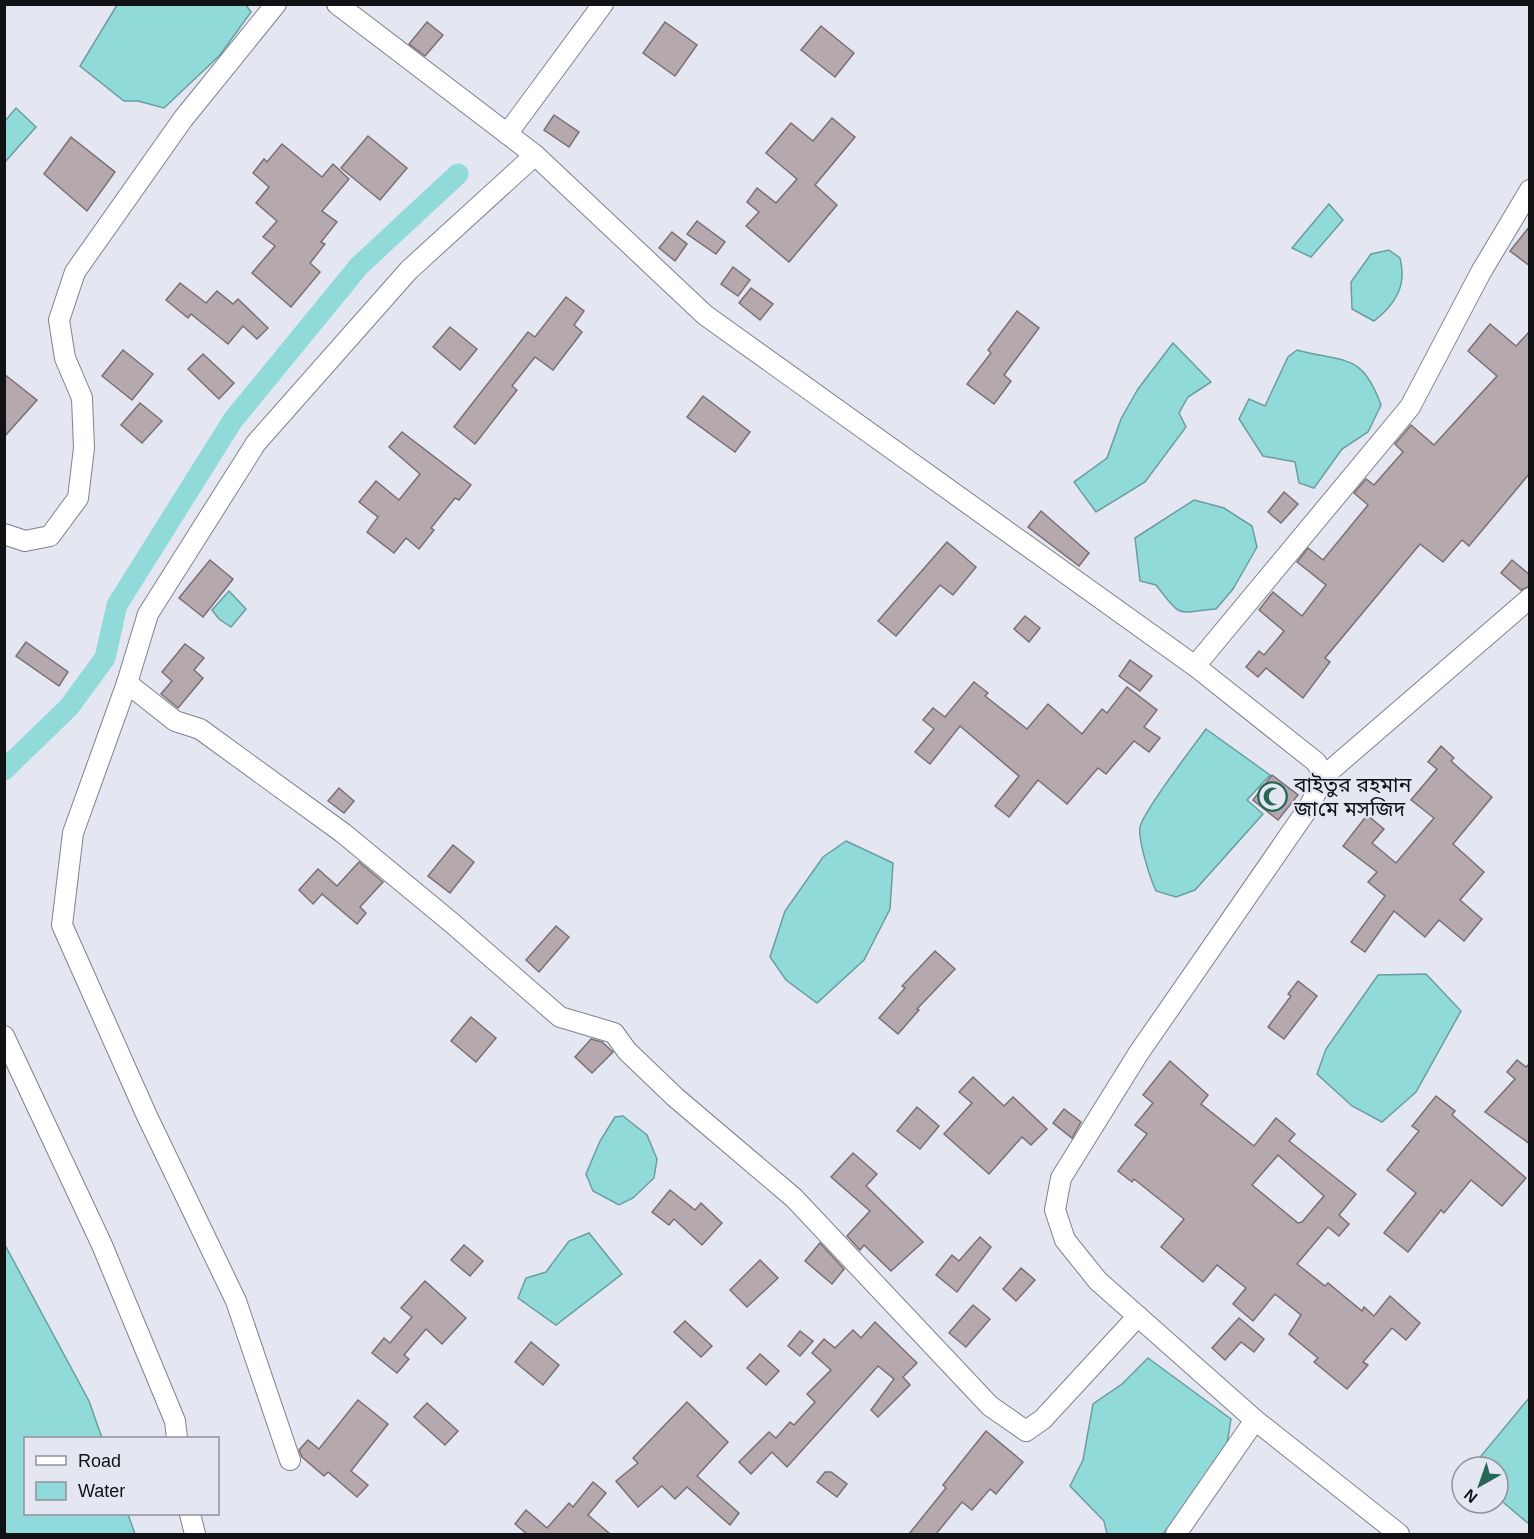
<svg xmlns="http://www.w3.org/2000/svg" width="1534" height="1539" font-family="Arial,'Noto Sans Bengali',sans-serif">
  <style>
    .water { fill: #90dada; stroke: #6a9e9f; stroke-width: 1.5 }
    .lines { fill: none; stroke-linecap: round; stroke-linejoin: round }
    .canal { stroke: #90dada; stroke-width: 21 }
    .building { fill: #b6a9ad; stroke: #7a6f73; stroke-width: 1.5; fill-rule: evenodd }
    .street-casing { stroke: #7f818b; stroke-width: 22 }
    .street { stroke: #fff; stroke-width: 20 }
    .labels { text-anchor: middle; stroke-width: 4.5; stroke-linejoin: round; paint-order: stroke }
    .poi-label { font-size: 21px; fill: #111216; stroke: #e4e7f2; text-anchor: start }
  </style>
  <rect width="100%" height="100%" fill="#e4e7f2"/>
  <g class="water">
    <path d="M 117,5 L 246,5 L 251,12 L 220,55 L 164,108 L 138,101 L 124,101 L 80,66 Z"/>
    <path d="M 16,108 L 36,127 L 5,162 L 5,121 Z"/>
    <path d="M 1329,204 L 1343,220 L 1311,257 L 1292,248 Z"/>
    <path d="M 1389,250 L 1400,258 C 1407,285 1396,304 1374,321 L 1352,309 L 1351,282 L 1371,254 Z"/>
    <path d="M 1173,343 L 1211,382 L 1188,397 L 1179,413 L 1186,427 L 1145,482 L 1096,512 L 1074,482 L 1107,458 L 1121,419 L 1138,389 Z"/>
    <path d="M 1297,350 C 1345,363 1362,352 1381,405 L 1368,432 L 1342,449 L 1314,488 L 1299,483 L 1295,462 L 1263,456 L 1239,419 L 1249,399 L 1265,406 L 1288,357 Z"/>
    <path d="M 1194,500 L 1224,508 L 1252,526 L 1257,547 L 1233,589 L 1216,609 C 1175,612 1183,620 1156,585 L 1140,581 L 1135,538 Z"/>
    <path d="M 229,591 L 246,609 L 231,627 L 219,619 L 212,610 Z"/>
    <path d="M 1206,729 L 1270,775 L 1247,800 L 1263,814 L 1195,890 L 1176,897 L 1156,891 C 1150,878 1138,841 1140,827 C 1143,811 1193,747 1206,729 Z"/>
    <path d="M 846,841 L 893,863 L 890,909 L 864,960 L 817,1003 L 786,980 L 770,957 L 785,911 L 823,857 Z"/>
    <path d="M 1426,974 L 1461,1011 L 1416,1092 L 1382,1122 L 1352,1106 L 1317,1074 L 1326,1049 L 1378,975 Z"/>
    <path d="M 623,1116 L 647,1135 L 657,1159 L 654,1178 L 633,1198 L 619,1205 L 593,1191 L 586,1174 L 600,1141 L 615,1117 Z"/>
    <path d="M 589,1233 L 622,1274 L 556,1325 L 518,1298 L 526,1278 L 546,1272 L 569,1241 Z"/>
    <path d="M 5,1245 L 89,1401 L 102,1438 L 26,1438 L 26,1514 L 128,1514 L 135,1534 L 5,1534 Z"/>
    <path d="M 1148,1358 L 1231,1419 L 1226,1450 L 1163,1534 L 1107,1534 L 1104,1521 L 1070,1486 L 1083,1460 L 1093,1404 L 1122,1384 Z"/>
    <path d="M 1529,1398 L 1529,1524 L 1498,1498 L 1498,1467 L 1472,1467 Z"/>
  </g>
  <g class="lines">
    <path class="canal" d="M 4,770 L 69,707 L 105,658 L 117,605 L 233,420 L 359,266 L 458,174"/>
  </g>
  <g class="building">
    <path d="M 427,22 L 443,35 L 425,56 L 409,44 Z"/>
    <path d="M 665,22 L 697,45 L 675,76 L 643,53 Z"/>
    <path d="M 821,26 L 854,53 L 835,77 L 801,50 Z"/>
    <path d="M 554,115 L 579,132 L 569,147 L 544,130 Z"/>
    <path d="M 832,118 L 855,137 L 815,185 L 837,205 L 789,262 L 746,226 L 759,212 L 747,202 L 757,188 L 776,203 L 797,179 L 766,153 L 791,123 L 813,141 Z"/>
    <path d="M 368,136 L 407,168 L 380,200 L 341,168 Z"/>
    <path d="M 71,137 L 115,172 L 87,211 L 44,174 Z"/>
    <path d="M 282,144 L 322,177 L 333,164 L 349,179 L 322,211 L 337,222 L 321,242 L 325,244 L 310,263 L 320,272 L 291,307 L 252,273 L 275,246 L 263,237 L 277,221 L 256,203 L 269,187 L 253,173 L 264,159 L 267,162 Z"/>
    <path d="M 697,221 L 725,242 L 716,254 L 687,234 Z"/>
    <path d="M 1530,226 L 1530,266 L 1510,251 Z"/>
    <path d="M 672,232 L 687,244 L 675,261 L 659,248 Z"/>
    <path d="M 733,267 L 750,280 L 738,296 L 721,284 Z"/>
    <path d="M 180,283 L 206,303 L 217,291 L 233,304 L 238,299 L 268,328 L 257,339 L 243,326 L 228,344 L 191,314 L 188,318 L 166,300 Z"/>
    <path d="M 751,288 L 773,304 L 760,320 L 739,303 Z"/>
    <path d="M 566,297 L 584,311 L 574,325 L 582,332 L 553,370 L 535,357 L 512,386 L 517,390 L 475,444 L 454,427 L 528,332 L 535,337 Z"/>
    <path d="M 1017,311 L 1039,328 L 1004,375 L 1011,381 L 994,404 L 967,384 L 991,353 L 988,350 Z"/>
    <path d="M 1490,324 L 1516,346 L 1530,331 L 1530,473 L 1469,546 L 1462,540 L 1443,562 L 1420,544 L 1325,658 L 1330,662 L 1303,698 L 1266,668 L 1258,677 L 1246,667 L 1259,651 L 1264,655 L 1284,631 L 1259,610 L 1273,592 L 1302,616 L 1326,585 L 1297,562 L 1308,548 L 1323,560 L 1368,505 L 1354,493 L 1366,479 L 1374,485 L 1403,452 L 1395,444 L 1411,425 L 1434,445 L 1497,376 L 1468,351 Z"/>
    <path d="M 450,327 L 477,349 L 460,370 L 433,347 Z"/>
    <path d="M 123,350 L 153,374 L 132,400 L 102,376 Z"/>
    <path d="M 203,354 L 234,383 L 219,399 L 188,369 Z"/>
    <path d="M 4,374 L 37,400 L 4,437 Z"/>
    <path d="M 703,396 L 750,432 L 735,452 L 687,417 Z"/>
    <path d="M 140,403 L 162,421 L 142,443 L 121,425 Z"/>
    <path d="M 402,432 L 471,485 L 459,500 L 455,498 L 431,528 L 434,530 L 419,549 L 406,538 L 394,553 L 367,532 L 378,517 L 359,502 L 376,481 L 399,500 L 420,474 L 389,447 Z"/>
    <path d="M 1284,492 L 1298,504 L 1281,523 L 1268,512 Z"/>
    <path d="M 1041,511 L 1089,553 L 1079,566 L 1028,527 Z"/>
    <path d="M 947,542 L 976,567 L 953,595 L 940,585 L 896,636 L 878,621 Z"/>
    <path d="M 210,560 L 233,579 L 203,617 L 179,598 Z"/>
    <path d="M 1512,560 L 1530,575 L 1530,586 L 1521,590 L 1501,573 Z"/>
    <path d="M 1025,616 L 1040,628 L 1029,642 L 1014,629 Z"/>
    <path d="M 26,642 L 68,672 L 59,686 L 16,656 Z"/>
    <path d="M 185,644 L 204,658 L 194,670 L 203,678 L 178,708 L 161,694 L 172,681 L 162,672 Z"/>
    <path d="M 1130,660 L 1152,676 L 1140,691 L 1119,676 Z"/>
    <path d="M 974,682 L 988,693 L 985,696 L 1027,729 L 1048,704 L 1082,734 L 1102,709 L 1107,713 L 1127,687 L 1157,710 L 1144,727 L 1160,738 L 1149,752 L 1134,741 L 1106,774 L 1098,768 L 1067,804 L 1038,780 L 1009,817 L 995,806 L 1019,776 L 960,726 L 930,764 L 915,752 L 934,729 L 923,720 L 933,708 L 945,717 Z"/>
    <path d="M 1441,746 L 1454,758 L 1451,761 L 1461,770 L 1492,797 L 1453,844 L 1484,872 L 1460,900 L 1482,919 L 1464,941 L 1439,920 L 1425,937 L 1394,911 L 1365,952 L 1351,942 L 1385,896 L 1368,882 L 1377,872 L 1343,846 L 1367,815 L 1384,829 L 1372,843 L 1396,863 L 1434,818 L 1411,800 L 1437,769 L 1428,762 Z"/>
    <path d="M 1272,775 L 1298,795 L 1278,820 L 1253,800 Z"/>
    <path d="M 339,788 L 354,801 L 344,813 L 328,801 Z"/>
    <path d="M 453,845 L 474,862 L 450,893 L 428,876 Z"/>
    <path d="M 359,862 L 383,882 L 360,907 L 366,913 L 357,924 L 322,894 L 313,904 L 299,890 L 318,869 L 337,886 Z"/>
    <path d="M 556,926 L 569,937 L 539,972 L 526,960 Z"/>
    <path d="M 935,951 L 955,969 L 917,1009 L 919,1010 L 898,1034 L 879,1018 L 905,988 L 902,986 Z"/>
    <path d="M 1298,981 L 1317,996 L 1284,1039 L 1268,1027 L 1291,996 L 1288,994 Z"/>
    <path d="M 471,1017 L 496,1038 L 476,1062 L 451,1041 Z"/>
    <path d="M 591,1039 L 602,1042 L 613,1052 L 592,1073 L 575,1057 Z"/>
    <path d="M 1517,1060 L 1526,1067 L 1530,1063 L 1530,1144 L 1485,1112 L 1515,1079 L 1507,1072 Z"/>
    <path d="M 1170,1061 L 1208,1095 L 1201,1104 L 1254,1146 L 1276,1118 L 1295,1134 L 1289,1141 L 1356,1194 L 1339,1215 L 1349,1224 L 1339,1236 L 1328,1227 L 1297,1264 L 1325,1286 L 1328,1283 L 1362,1311 L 1364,1307 L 1374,1316 L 1390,1296 L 1420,1323 L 1406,1340 L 1392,1328 L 1363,1362 L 1368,1365 L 1347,1389 L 1314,1362 L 1318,1358 L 1289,1334 L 1301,1315 L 1275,1294 L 1253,1321 L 1233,1304 L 1246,1288 L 1217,1265 L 1203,1282 L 1161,1247 L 1184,1219 L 1134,1179 L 1132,1182 L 1118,1171 L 1147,1134 L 1135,1125 L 1153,1103 L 1143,1095 ZM 1278,1155 L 1324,1196 L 1302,1222 L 1298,1223 L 1252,1185 Z"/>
    <path d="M 973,1077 L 1004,1106 L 1013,1097 L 1047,1129 L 1031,1145 L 1022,1137 L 989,1174 L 944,1134 L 972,1103 L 959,1092 Z"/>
    <path d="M 1436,1096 L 1455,1111 L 1452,1115 L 1526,1178 L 1502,1206 L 1471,1180 L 1444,1213 L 1441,1210 L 1408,1252 L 1384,1233 L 1416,1193 L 1387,1170 L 1419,1131 L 1412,1126 Z"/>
    <path d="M 917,1107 L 939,1126 L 920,1149 L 897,1131 Z"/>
    <path d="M 1064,1109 L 1081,1122 L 1072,1138 L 1053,1123 Z"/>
    <path d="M 853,1153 L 877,1174 L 866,1186 L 923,1242 L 891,1271 L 864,1245 L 860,1250 L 847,1236 L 870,1211 L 831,1177 Z"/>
    <path d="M 670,1190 L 695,1210 L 701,1203 L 722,1223 L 702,1245 L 674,1219 L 669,1225 L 652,1212 Z"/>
    <path d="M 980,1237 L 991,1247 L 957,1292 L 936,1275 L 952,1255 L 959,1261 Z"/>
    <path d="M 820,1243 L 844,1269 L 832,1284 L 805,1261 Z"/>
    <path d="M 464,1245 L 483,1261 L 470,1276 L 451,1260 Z"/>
    <path d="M 760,1260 L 778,1278 L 747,1307 L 730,1290 Z"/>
    <path d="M 1021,1268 L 1035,1280 L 1016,1301 L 1003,1289 Z"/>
    <path d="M 425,1281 L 466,1318 L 442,1344 L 426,1329 L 404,1355 L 409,1359 L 397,1373 L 372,1353 L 384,1338 L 390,1343 L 412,1317 L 401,1308 Z"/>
    <path d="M 973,1305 L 990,1319 L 966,1347 L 949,1333 Z"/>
    <path d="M 1239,1318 L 1264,1339 L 1254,1352 L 1241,1342 L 1225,1360 L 1212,1348 Z"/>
    <path d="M 685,1321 L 712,1346 L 701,1357 L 674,1332 Z"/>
    <path d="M 875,1322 L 917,1363 L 903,1377 L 910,1385 L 878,1417 L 871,1410 L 894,1379 L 878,1366 L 787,1467 L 772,1452 L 751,1474 L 739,1462 L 769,1432 L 776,1438 L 790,1422 L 794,1425 L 815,1402 L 807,1394 L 831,1370 L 812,1353 L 824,1339 L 835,1348 L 853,1330 L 861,1338 Z"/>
    <path d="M 800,1331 L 813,1341 L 800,1356 L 788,1346 Z"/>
    <path d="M 531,1342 L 559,1365 L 543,1385 L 515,1362 Z"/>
    <path d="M 760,1354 L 779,1371 L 766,1385 L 747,1368 Z"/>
    <path d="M 358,1400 L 388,1424 L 351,1471 L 368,1485 L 357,1497 L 328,1472 L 324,1476 L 302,1457 L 299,1450 L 308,1440 L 319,1449 Z"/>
    <path d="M 687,1402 L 728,1442 L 697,1476 L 739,1513 L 730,1525 L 687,1487 L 675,1499 L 662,1486 L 638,1507 L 616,1481 L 638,1463 L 633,1458 Z"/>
    <path d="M 427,1403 L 458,1431 L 445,1445 L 414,1417 Z"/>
    <path d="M 986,1431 L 1023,1462 L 996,1494 L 990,1489 L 972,1510 L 962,1502 L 936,1534 L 909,1534 L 946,1488 L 943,1485 Z"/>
    <path d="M 825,1472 L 831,1472 L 847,1484 L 837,1497 L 817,1482 Z"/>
    <path d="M 593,1482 L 606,1493 L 588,1515 L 610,1534 L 527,1534 L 515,1524 L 526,1510 L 547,1528 L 569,1503 L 573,1507 Z"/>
  </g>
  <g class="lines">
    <defs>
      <g id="street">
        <path d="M 337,4 L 535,155 L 705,315 L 1195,666 L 1316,762 L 1324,776 L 1309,807 L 1138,1054 L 1061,1178 L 1055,1210 L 1065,1240 L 1098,1281 L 1255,1420 L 1399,1534"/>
        <path d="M 507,134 L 603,4"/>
        <path d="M 535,155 L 409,270 L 256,443 L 148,614 L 127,683 L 175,721 L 200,729 L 343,833 L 452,923 L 560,1017 L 614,1033 L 627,1051 L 675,1097 L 794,1198 L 990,1406 L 1026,1431 L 1043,1419 L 1138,1316"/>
        <path d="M 4,534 L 25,541 L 50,536 L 78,498 L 84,448 L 82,398 L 65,358 L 59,320 L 75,272 L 183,119 L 276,4"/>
        <path d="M 1195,666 L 1410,407 L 1481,272 L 1530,190"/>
        <path d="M 127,683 L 73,833 L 62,925 L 147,1116 L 236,1301 L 290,1460"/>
        <path d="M 1324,776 L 1530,598"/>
        <path d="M 4,1036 L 102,1245 L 175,1421 L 177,1438"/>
        <path d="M 190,1514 L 195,1534"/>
        <path d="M 1176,1534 L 1255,1420"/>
      </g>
    </defs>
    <use href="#street" class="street-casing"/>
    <use href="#street" class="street"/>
  </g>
  <defs>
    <symbol id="mosque-ring" viewBox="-11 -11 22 22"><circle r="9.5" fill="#e4e7f2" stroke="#266756" stroke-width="1.5"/><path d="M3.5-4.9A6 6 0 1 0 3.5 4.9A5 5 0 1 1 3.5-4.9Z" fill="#266756"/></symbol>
  </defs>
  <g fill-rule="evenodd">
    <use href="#mosque-ring" x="1256" y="780" width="33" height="33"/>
  </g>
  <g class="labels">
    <g class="poi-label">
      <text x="1294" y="792">বাইতুর রহমান<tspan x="1294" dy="24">জা‌মে মস‌জিদ</tspan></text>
    </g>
  </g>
  <rect width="1534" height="1539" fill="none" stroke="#111216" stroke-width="12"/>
  <rect x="24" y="1437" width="195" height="78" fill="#e4e7f2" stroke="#90929a" stroke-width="1.5"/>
  <rect x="36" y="1456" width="30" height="9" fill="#ffffff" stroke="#90929a" stroke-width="1.5"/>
  <text x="78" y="1467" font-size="18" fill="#111216">Road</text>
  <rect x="36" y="1482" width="30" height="18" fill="#90dada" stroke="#90929a" stroke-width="1.5"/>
  <text x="78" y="1497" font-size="18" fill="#111216">Water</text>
  <g transform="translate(1480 1485) rotate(220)"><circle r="28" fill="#e4e7f2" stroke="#90929a" stroke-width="1.5"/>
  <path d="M0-4.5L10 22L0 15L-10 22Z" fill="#266756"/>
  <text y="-9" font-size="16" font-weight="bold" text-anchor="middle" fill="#111216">N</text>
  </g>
</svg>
